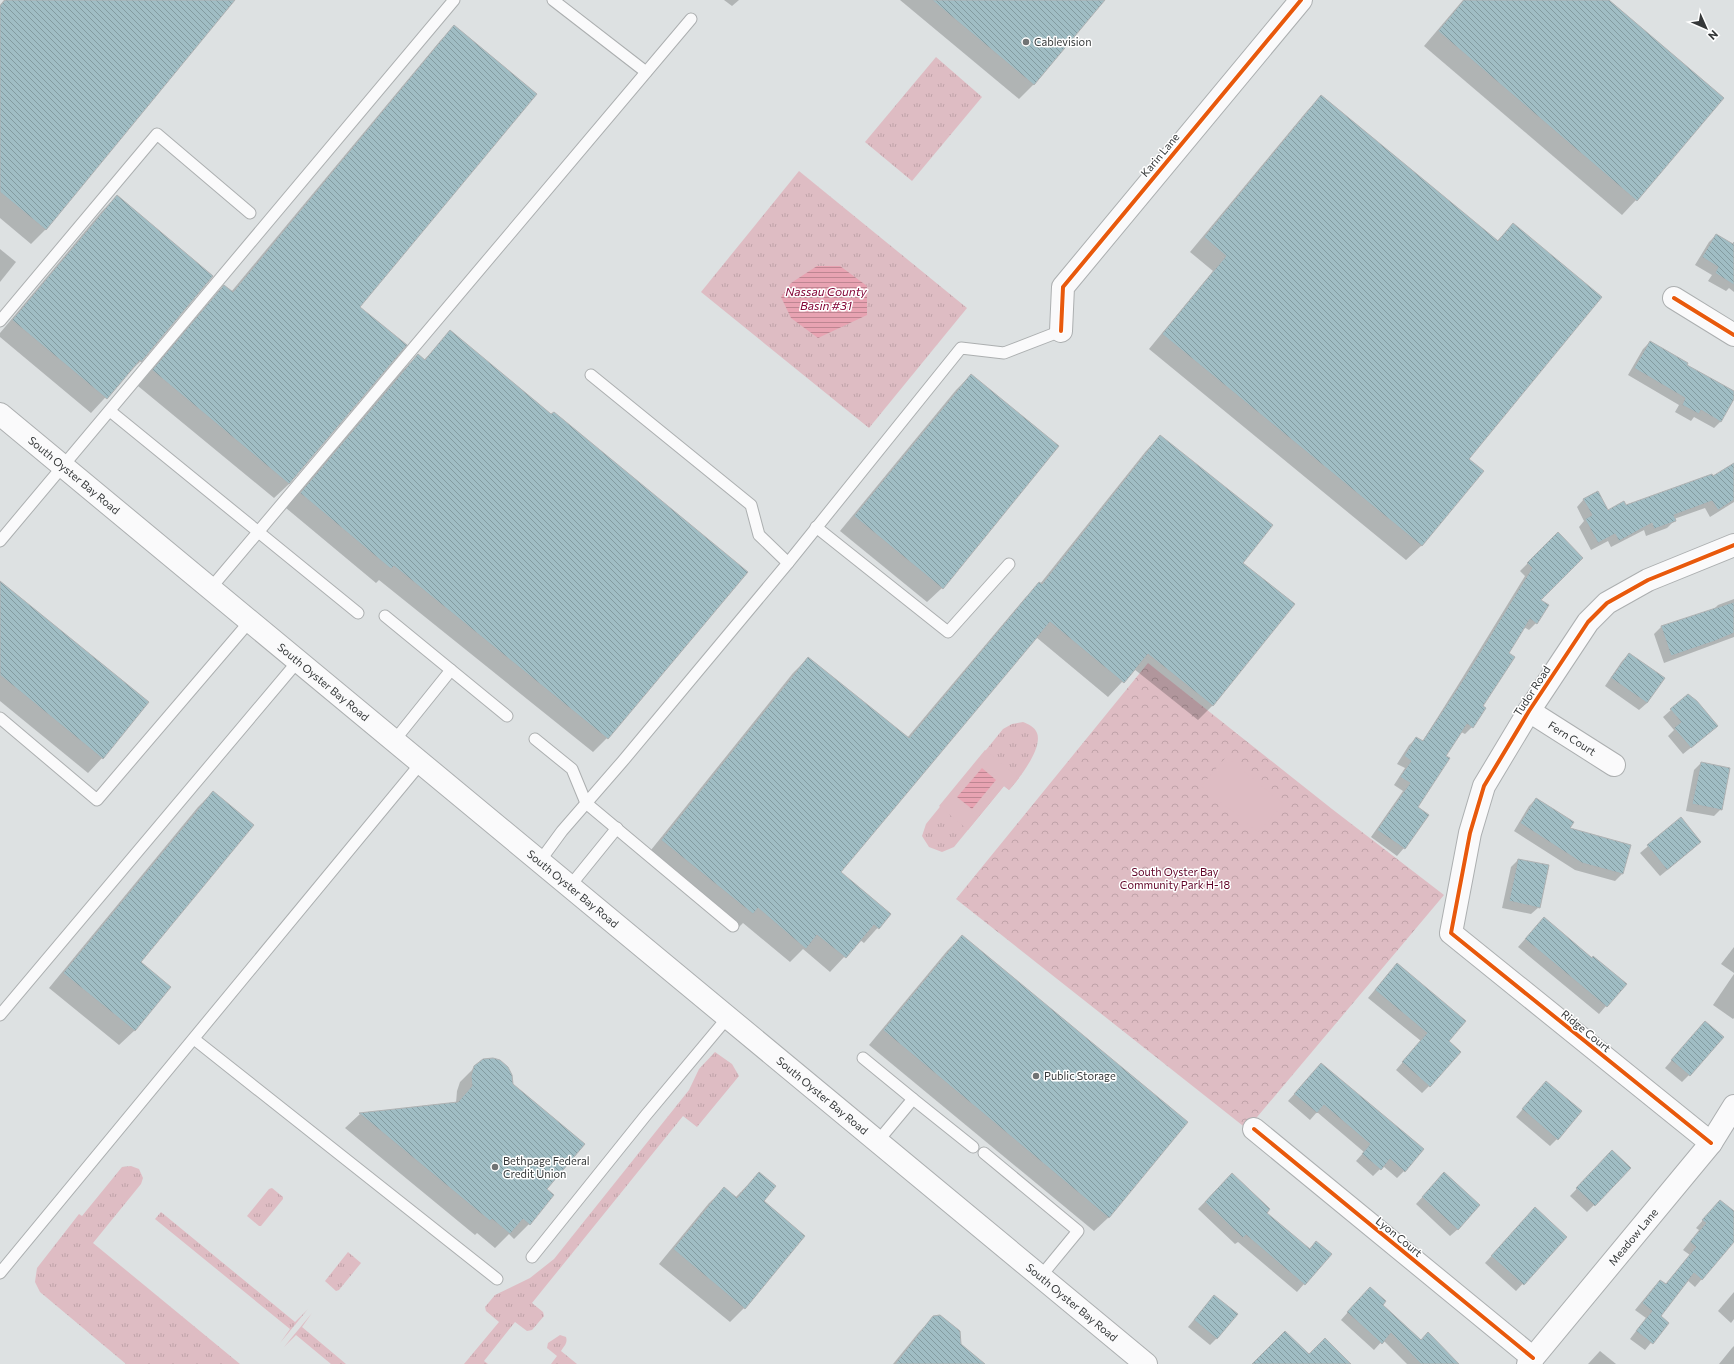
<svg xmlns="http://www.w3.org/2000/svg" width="1734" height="1364" font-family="Commissioner,sans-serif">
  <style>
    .grass { fill: url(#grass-tufts) }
    .forest { fill: url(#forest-crowns) }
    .garden { fill: #debcc3 }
    .water { fill: url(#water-rules) }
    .shadow { fill: #0003 }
    .building { fill: url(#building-back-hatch); stroke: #afb2b3 }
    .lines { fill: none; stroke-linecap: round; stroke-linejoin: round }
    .lane-casing { stroke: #acafb0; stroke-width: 13 }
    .street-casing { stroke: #acafb0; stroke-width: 24 }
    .secondary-casing { stroke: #acafb0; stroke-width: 24 }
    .lane { stroke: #fafafb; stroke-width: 11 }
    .street { stroke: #fafafb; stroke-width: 22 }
    .secondary { stroke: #fafafb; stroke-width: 22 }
    .cycleway-casing { stroke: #fff; stroke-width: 6 }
    .cycleway { stroke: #e8590c; stroke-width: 4 }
    .poi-dot { fill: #707374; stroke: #fff; stroke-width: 1.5 }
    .labels { text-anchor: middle; stroke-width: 3; stroke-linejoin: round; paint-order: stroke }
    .poi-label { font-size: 11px; fill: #353839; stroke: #fff; text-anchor: start }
    .street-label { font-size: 11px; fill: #353839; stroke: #fff }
    .park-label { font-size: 11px; fill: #5f0226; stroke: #fff }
    .water-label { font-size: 12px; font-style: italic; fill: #840738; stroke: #fff }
  </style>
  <defs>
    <pattern id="grass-tufts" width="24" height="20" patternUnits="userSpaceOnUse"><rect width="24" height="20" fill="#debcc3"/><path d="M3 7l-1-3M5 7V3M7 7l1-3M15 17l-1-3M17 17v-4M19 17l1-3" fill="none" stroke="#bfa2a8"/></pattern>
    <pattern id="forest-crowns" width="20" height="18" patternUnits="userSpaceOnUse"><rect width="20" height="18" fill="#debcc3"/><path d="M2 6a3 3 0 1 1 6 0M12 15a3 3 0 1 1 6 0" fill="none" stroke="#bfa2a8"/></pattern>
    <pattern id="water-rules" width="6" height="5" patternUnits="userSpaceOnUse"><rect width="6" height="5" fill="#e8a3b2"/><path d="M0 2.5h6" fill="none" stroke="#bd8692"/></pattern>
    <pattern id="building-back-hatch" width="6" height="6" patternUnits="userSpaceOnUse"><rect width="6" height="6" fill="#a0bdc4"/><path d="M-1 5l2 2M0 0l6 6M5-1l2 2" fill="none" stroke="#839ba0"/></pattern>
  </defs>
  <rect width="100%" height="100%" fill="#dde1e2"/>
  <g class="grass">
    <path d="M 936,57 L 982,97 L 912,181 L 865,142 Z"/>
    <path d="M 799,171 L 967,308 L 869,428 L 701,292 Z"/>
    <path d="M 1023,722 C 1028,724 1035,727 1037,733 C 1043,748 1019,779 1009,790 L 1004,786 L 954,847 L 942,852 L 929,847 L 922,836 L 926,824 L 1003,729 L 1012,724 Z"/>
    <path d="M 715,1052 L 732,1064 L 739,1076 L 697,1127 L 683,1116 L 532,1303 L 543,1312 L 544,1316 L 532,1330 L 527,1331 L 515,1322 L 484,1361 L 488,1364 L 464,1364 L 499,1322 L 486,1311 L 485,1307 L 495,1295 L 530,1278 L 554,1259 L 689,1090 L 699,1069 Z"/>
    <path d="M 131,1166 L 139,1169 L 143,1178 L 141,1184 L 93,1243 L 240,1364 L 126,1364 L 40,1292 L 35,1282 L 37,1268 L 79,1214 L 82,1216 L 122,1167 Z"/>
    <path d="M 272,1188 L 283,1197 L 283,1199 L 261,1226 L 259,1226 L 247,1216 L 269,1189 Z"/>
    <path d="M 161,1212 L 295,1322 L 308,1309 L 280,1343 L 290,1329 L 155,1219 Z"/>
    <path d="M 348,1252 L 361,1263 L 339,1290 L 336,1291 L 325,1281 Z"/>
    <path d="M 312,1313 L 302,1327 L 346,1364 L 331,1364 L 296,1335 L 284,1347 Z"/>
    <path d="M 560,1335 L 566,1337 C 568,1343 564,1346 561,1351 L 577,1364 L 551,1364 L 557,1356 L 547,1348 L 548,1343 Z"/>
  </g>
  <path class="forest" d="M 1148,663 L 1332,809 L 1444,895 L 1247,1129 L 956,899 Z"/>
  <g class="garden">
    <path d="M 985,750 L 1019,778 L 1009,790 L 1004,786 L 968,830 L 939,806 Z"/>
    <path d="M 1226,757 L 1284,804 L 1258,832 L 1201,786 Z"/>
  </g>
  <g class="water">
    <path d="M 817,266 L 840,266 L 867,286 L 867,315 L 818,338 L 791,318 L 781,297 L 791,283 Z"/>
    <path d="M 982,768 L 996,780 L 972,809 L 957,797 Z"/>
  </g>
  <g class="shadow">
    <path d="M 4,0 L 234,0 L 46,229 L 31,244 L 0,218 L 0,5 Z"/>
    <path d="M 724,0 L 739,0 L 732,6 Z"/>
    <path d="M 900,0 L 1103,0 L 1034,84 L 1019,99 Z"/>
    <path d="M 1463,0 L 1607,0 L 1636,200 L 1622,215 L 1424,46 Z"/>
    <path d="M 454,27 L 359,307 L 289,484 L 274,498 L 138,386 L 210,301 L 224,286 L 231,292 L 440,41 Z"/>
    <path d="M 1322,96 L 1497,241 L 1513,224 L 1467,459 L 1482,471 L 1421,546 L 1406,560 L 1149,349 L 1213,271 L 1190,252 L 1307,111 Z"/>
    <path d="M 117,196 L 141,361 L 126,375 L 91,413 L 0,337 L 0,333 L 102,211 Z"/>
    <path d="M 1716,235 L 1734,246 L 1734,292 L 1729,288 L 1726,291 L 1708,281 L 1712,275 L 1695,265 L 1709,242 Z"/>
    <path d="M 0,249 L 16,262 L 0,282 Z"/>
    <path d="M 450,332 L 607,738 L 593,752 L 379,580 L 376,583 L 286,508 L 403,370 L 418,355 L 424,360 Z"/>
    <path d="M 1650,342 L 1686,366 L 1734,393 L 1734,397 L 1721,421 L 1714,428 L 1694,417 L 1691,421 L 1675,412 L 1679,405 L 1628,375 L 1643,349 Z"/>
    <path d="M 971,375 L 942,588 L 927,602 L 840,531 L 956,390 Z"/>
    <path d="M 1160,436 L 1241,563 L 1213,705 L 1198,720 L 1134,669 L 1108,697 L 1036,637 L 840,872 L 890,914 L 864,943 L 860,940 L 830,972 L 803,949 L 790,962 L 743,923 L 738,928 L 647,855 L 793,673 L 808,658 L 907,738 L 1025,598 L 1040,584 L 1146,451 Z"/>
    <path d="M 1734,464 L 1734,502 L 1710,517 L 1705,508 L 1674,519 L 1674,521 L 1667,528 L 1646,536 L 1644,530 L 1611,547 L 1608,541 L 1591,550 L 1579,527 L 1584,521 L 1577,507 L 1584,499 L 1608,511 L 1713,477 Z"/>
    <path d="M 1558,533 L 1539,600 L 1536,623 L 1529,630 L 1524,627 L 1507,653 L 1472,727 L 1465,734 L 1461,732 L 1445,757 L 1416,807 L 1427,815 L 1404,848 L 1397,856 L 1371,837 L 1403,791 L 1394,785 L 1405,768 L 1397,764 L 1409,745 L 1417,738 L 1422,742 L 1458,685 L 1525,576 L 1520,571 Z"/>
    <path d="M 0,582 L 102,758 L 88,773 L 0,701 Z"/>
    <path d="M 1734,599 L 1734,637 L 1664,663 L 1654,634 L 1661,627 L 1714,609 L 1718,605 Z"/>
    <path d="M 1629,654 L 1664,678 L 1647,703 L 1639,710 L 1605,686 L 1622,661 Z"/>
    <path d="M 1688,695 L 1709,733 L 1683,754 L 1668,736 L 1674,730 L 1663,717 Z"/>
    <path d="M 1701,763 L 1721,809 L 1714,816 L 1686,811 L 1694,770 Z"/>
    <path d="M 213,792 L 139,962 L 170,987 L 134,1031 L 119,1045 L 49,988 L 198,807 Z"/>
    <path d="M 1536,799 L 1568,829 L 1622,874 L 1615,881 L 1575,870 L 1514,831 L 1529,806 Z"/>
    <path d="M 1680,819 L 1693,849 L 1660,876 L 1640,853 Z"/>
    <path d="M 1518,860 L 1539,907 L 1531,914 L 1502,908 L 1511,867 Z"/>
    <path d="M 1544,918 L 1592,959 L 1625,984 L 1599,1014 L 1518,947 Z"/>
    <path d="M 962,936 L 1109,1217 L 1094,1231 L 869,1045 L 947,951 Z"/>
    <path d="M 1734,947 L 1734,973 L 1721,964 Z"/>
    <path d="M 1390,972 L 1447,1041 L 1429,1086 L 1422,1093 L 1396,1070 L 1421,1041 L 1368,998 Z"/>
    <path d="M 1734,974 L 1734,1018 L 1733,1019 L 1713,1005 Z"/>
    <path d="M 1698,1030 L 1689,1075 L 1682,1082 L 1665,1068 Z"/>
    <path d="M 1321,1064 L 1404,1171 L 1397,1178 L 1383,1166 L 1373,1176 L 1356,1161 L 1364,1152 L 1317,1112 L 1310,1120 L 1288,1101 Z"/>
    <path d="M 475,1067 L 512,1084 L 545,1189 L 552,1195 L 529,1224 L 514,1239 L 509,1234 L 495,1248 L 477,1233 L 475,1235 L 345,1128 L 360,1114 L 456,1103 L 457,1091 L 460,1082 Z"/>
    <path d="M 1546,1082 L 1557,1139 L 1550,1146 L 1516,1117 Z"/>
    <path d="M 1605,1159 L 1594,1205 L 1587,1212 L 1570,1196 Z"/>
    <path d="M 759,1173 L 762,1201 L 744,1308 L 730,1322 L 659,1264 L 709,1203 L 724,1189 L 735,1198 Z"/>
    <path d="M 1225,1181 L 1309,1249 L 1316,1242 L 1330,1254 L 1297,1292 L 1238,1242 L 1235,1244 L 1198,1209 Z"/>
    <path d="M 1437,1181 L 1458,1229 L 1450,1236 L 1416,1204 Z"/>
    <path d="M 1720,1201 L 1734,1213 L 1734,1241 L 1695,1287 L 1687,1280 L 1659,1316 L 1667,1323 L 1645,1350 L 1630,1339 L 1646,1318 L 1635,1310 L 1653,1288 L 1660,1281 L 1665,1285 L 1690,1255 L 1683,1250 L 1699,1230 L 1696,1228 Z"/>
    <path d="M 1528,1216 L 1566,1237 L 1516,1291 L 1485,1263 Z"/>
    <path d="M 1734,1292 L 1734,1319 L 1731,1323 L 1718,1311 Z"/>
    <path d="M 1363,1295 L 1381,1305 L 1421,1341 L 1458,1364 L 1407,1364 L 1383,1340 L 1374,1350 L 1341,1320 Z"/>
    <path d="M 1207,1304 L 1217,1338 L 1210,1345 L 1188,1327 Z"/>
    <path d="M 934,1317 L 960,1345 L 969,1364 L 893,1364 L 919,1332 Z"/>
    <path d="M 1734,1346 L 1734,1364 L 1719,1364 L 1732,1348 Z"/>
    <path d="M 1600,1351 L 1616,1364 L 1588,1364 Z"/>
  </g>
  <g class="building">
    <path d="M 5,0 L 235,0 L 46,230 L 0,192 L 0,6 Z"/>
    <path d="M 932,0 L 1105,0 L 1034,85 Z"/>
    <path d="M 1464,0 L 1609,0 L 1724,98 L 1637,201 L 1438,31 Z"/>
    <path d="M 454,25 L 537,94 L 360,307 L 407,345 L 289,484 L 152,370 L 224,285 L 233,292 Z"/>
    <path d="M 1321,95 L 1498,241 L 1513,223 L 1602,297 L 1469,459 L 1484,471 L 1422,546 L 1162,334 L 1226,256 L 1204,237 Z"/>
    <path d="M 117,195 L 213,276 L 141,362 L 140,360 L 107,399 L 12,320 Z"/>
    <path d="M 1716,234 L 1733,244 L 1734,242 L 1734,285 L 1715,273 L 1718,267 L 1702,257 Z"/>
    <path d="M 450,330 L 551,414 L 554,412 L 748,572 L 608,739 L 394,566 L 391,569 L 300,493 L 418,354 L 425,360 Z"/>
    <path d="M 1650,341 L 1688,363 L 1687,365 L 1734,391 L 1734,399 L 1721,422 L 1701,410 L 1699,414 L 1682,405 L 1685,398 L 1634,368 Z"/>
    <path d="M 971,374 L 1059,446 L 943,589 L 854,516 Z"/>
    <path d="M 1160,435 L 1273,525 L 1243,563 L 1295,604 L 1213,706 L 1148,654 L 1124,683 L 1050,622 L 841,872 L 891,914 L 879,929 L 874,925 L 846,958 L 817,935 L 806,949 L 758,908 L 753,914 L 661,840 L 808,657 L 909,738 L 1039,582 L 1042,584 Z"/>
    <path d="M 1734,463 L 1734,500 L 1718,510 L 1712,501 L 1674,515 L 1676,521 L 1654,529 L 1652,523 L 1619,541 L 1615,534 L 1598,543 L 1585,519 L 1592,515 L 1583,499 L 1598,491 L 1608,510 L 1624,501 L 1626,505 L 1712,474 L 1713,476 Z"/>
    <path d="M 1558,532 L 1583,558 L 1541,600 L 1549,605 L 1537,624 L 1530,619 L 1509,653 L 1515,657 L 1483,706 L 1486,708 L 1473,728 L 1467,724 L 1446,756 L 1450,758 L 1418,807 L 1429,815 L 1405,849 L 1377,830 L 1410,783 L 1400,777 L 1411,761 L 1404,756 L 1416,737 L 1423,741 L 1465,677 L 1532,568 L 1527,563 Z"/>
    <path d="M 0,581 L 149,702 L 103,759 L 0,675 Z"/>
    <path d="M 1734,602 L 1734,633 L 1715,641 L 1671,656 L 1661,626 Z"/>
    <path d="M 1629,653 L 1665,678 L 1647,703 L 1611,678 Z"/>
    <path d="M 1688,694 L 1697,701 L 1718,726 L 1691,748 L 1674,728 L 1681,722 L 1670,709 Z"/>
    <path d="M 1701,762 L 1730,768 L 1722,810 L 1692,804 Z"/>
    <path d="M 213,791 L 254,825 L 141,962 L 171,987 L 135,1031 L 63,973 Z"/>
    <path d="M 1536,798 L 1574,822 L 1570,828 L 1631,845 L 1623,874 L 1582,863 L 1520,823 Z"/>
    <path d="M 1681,817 L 1701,842 L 1667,870 L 1647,845 Z"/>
    <path d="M 1518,859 L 1549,865 L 1540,908 L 1509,901 Z"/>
    <path d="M 1544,917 L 1592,958 L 1593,956 L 1627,984 L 1607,1007 L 1525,939 Z"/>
    <path d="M 962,935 L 1188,1122 L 1109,1218 L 883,1030 Z"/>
    <path d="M 1397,963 L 1466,1021 L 1449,1041 L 1461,1052 L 1430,1087 L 1402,1062 L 1427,1033 L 1375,990 Z"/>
    <path d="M 1705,1021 L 1724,1037 L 1690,1076 L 1671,1060 Z"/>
    <path d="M 493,1058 L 500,1060 L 508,1067 L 512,1075 L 513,1084 L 585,1144 L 547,1189 L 554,1195 L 530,1225 L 523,1219 L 510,1234 L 492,1219 L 490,1221 L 359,1113 L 458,1102 L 472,1086 L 471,1076 L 474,1066 L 483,1059 Z"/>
    <path d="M 1321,1063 L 1424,1149 L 1405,1172 L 1390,1159 L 1381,1170 L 1362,1154 L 1370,1144 L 1324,1105 L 1317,1113 L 1294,1094 Z"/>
    <path d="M 1546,1081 L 1582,1111 L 1558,1140 L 1522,1109 Z"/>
    <path d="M 1612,1150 L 1631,1168 L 1595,1206 L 1576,1188 Z"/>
    <path d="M 759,1172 L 776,1186 L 764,1201 L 805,1236 L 745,1309 L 673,1249 L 724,1187 L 737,1198 Z"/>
    <path d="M 1444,1172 L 1480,1205 L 1458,1230 L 1422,1197 Z"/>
    <path d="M 1232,1173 L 1270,1209 L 1267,1213 L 1310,1249 L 1316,1241 L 1332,1254 L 1305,1285 L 1246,1235 L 1243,1238 L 1205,1202 Z"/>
    <path d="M 1720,1200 L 1734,1211 L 1734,1242 L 1702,1280 L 1694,1273 L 1661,1316 L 1669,1323 L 1653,1344 L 1636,1331 L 1652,1311 L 1642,1303 L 1660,1280 L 1666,1284 L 1696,1247 L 1690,1242 L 1706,1223 L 1702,1220 Z"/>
    <path d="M 1535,1207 L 1567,1237 L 1524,1285 L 1491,1256 Z"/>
    <path d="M 1370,1287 L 1386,1301 L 1383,1305 L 1421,1340 L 1428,1332 L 1459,1364 L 1421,1364 L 1391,1333 L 1382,1344 L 1347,1312 Z"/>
    <path d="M 1214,1295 L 1238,1314 L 1217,1339 L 1194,1320 Z"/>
    <path d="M 940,1315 L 960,1331 L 961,1344 L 985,1364 L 895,1364 L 933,1316 Z"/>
    <path d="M 1285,1331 L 1309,1354 L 1325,1338 L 1351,1364 L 1252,1364 Z"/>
  </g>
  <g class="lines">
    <defs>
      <g id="lane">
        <path d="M 553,0 L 646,72"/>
        <path d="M 0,321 L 157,134 L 250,213"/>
        <path d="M 591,375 L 751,505 L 759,535 L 788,563"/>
        <path d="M 110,411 L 358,613"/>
        <path d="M 816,527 L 948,632 L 1009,564"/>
        <path d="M 0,541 L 454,0"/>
        <path d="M 210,589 L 691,19"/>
        <path d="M 385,616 L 507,716"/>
        <path d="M 0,718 L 97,800 L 250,621"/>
        <path d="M 535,739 L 572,769 L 586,803 L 733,926"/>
        <path d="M 394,741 L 451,670"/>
        <path d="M 540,861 L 562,831 L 622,762 L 788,563 L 961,348 L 1004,353 L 1061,331"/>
        <path d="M 570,886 L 617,828"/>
        <path d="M 0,1015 L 298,661"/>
        <path d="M 194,1039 L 497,1279"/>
        <path d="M 863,1058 L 913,1099 L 878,1141"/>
        <path d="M 913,1099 L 973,1147"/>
        <path d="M 984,1153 L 1078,1231 L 1041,1276"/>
        <path d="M 532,1257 L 646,1115 L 728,1017"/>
        <path d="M 0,1273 L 421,763"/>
      </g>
      <g id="street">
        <path d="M 1674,298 L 1734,335"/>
        <path d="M 1061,331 L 1063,287 L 1301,0"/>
        <path id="s1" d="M 1529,711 L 1614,765"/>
        <path d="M 1254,1129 L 1533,1358"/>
        <path d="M 1711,1143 L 1451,933 L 1470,833 L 1484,786 L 1529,711 L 1588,622 L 1607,603 L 1648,580 L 1734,545"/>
        <path id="s2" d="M 1528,1364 L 1711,1143 L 1734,1106"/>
      </g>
      <g id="secondary">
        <path id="s3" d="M 0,414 L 1146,1364"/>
      </g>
    </defs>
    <use href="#lane" class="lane-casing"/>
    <use href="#street" class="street-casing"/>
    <use href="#secondary" class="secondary-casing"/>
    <use href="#lane" class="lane"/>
    <use href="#street" class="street"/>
    <use href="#secondary" class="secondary"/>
    <defs>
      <g id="cycleway">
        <path d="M 1674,298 L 1734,335"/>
        <path d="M 1061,331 L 1063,287 L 1301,0"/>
        <path d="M 1254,1129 L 1533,1358"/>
        <path d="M 1711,1143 L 1451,933 L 1470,833 L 1484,786 L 1529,711 L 1588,622 L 1607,603 L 1648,580 L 1734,545"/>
      </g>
    </defs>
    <use href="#cycleway" class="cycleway-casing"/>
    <use href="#cycleway" class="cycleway"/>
  </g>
  <g class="poi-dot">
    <circle cx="1026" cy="42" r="4"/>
    <circle cx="1036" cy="1076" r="4"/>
    <circle cx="495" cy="1167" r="4"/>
  </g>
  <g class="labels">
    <g class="poi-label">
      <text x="1034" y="46">Cablevision</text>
      <text x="1044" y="1080">Public Storage</text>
      <text x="503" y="1165">Bethpage Federal<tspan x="503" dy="13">Credit Union</tspan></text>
    </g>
    <g class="street-label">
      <text transform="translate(1160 155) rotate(-50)" y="4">Karin Lane</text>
      <text dy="4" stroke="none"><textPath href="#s3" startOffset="96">South Oyster Bay Road</textPath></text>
      <text dy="4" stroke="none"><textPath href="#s3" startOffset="420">South Oyster Bay Road</textPath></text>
      <text transform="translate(1532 691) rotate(-57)" y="4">Tudor Road</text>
      <text dy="4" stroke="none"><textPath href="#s1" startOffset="51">Fern Court</textPath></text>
      <text dy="4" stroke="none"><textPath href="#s3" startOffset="744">South Oyster Bay Road</textPath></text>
      <text transform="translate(1586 1031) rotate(39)" y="4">Ridge Court</text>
      <text dy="4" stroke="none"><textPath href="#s3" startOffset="1068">South Oyster Bay Road</textPath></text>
      <text transform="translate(1399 1237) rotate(39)" y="4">Lyon Court</text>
      <text dy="4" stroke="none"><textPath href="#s2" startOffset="165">Meadow Lane</textPath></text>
      <text dy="4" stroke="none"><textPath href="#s3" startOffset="1392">South Oyster Bay Road</textPath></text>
    </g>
    <g class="park-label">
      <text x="1175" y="876">South Oyster Bay<tspan x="1175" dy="13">Community Park H-18</tspan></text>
    </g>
    <g class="water-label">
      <text x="826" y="296">Nassau County<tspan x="826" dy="14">Basin #31</tspan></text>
    </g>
  </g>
  <g transform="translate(1706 28) rotate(135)" stroke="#ffffff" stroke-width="3" paint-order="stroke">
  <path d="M0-3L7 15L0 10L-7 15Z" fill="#353839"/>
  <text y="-6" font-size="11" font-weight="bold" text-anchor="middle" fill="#353839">N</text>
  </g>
</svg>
